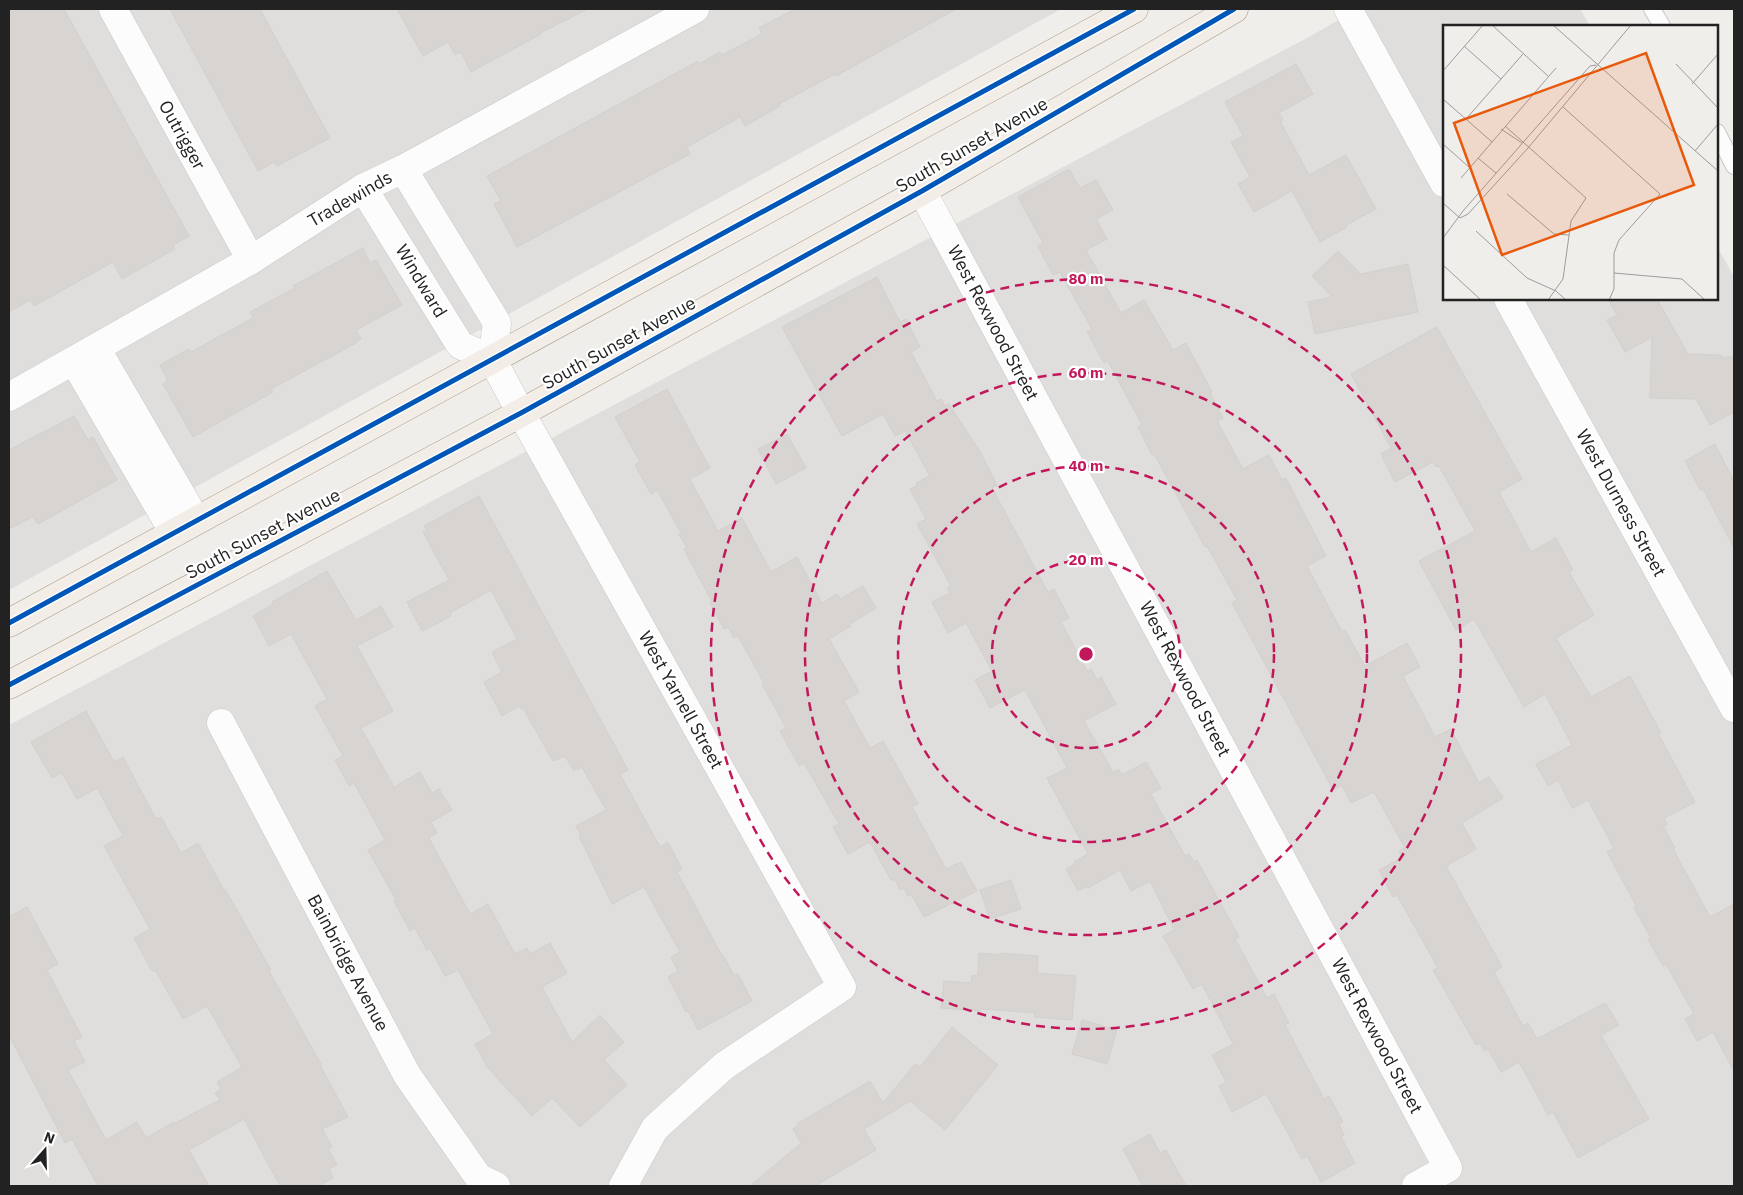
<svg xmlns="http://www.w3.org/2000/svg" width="1743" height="1195" font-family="'IBM Plex Sans',sans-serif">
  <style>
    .residential { fill: #dfdedc }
    .building { fill: #d7d4d2; stroke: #d3d0cc }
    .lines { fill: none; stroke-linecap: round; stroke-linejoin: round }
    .lane-casing { stroke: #c9c8c7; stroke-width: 18 }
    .street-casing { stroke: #c9c8c7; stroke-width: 29 }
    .primary-casing { stroke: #a79c86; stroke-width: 29 }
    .lane { stroke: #fdfcfc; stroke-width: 16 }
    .street { stroke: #fdfcfc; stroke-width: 28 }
    .primary { stroke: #f3ede7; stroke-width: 28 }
    .cycleway-casing { stroke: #fff; stroke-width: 8 }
    .cycleway { stroke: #0057b8; stroke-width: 5 }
    .ring { fill: none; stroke: #c2185b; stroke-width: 2.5; stroke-dasharray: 9 6 }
    .labels { text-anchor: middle; stroke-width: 4.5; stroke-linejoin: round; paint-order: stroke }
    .street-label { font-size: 18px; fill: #222; stroke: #fff }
    .inset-road { fill: none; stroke: #9e9c9b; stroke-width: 1 }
    .view { fill: #e8590c; fill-opacity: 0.15; stroke: #e8590c; stroke-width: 2.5 }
    .inset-edge { fill: none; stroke: #222; stroke-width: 2.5 }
    .centre { fill: #c2185b; stroke: #fff; stroke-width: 2.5 }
    .ring-label { font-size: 15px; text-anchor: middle; font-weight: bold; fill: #c2185b; stroke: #fff; stroke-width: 4.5; stroke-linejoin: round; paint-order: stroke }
  </style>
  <rect width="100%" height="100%" fill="#f0eeeb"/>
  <g class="residential">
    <path d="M 9,9 L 1061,9 L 9,590 Z"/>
    <path d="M 1358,9 L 1580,9 L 1590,26 L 1444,26 L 1444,299 L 1717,299 L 1717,246 L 1734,277 L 1734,1186 L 9,1186 L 9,725 L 1307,38 Z"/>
  </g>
  <g class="building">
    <path d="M 9,9 L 64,9 L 189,236 L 173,245 L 175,249 L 122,279 L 113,262 L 34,306 L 30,300 L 9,312 Z"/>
    <path d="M 170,9 L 260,9 L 330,138 L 277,166 L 274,162 L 258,171 Z"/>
    <path d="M 397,9 L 588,9 L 540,33 L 541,34 L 471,72 L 461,52 L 455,55 L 448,42 L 423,56 Z"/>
    <path d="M 795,9 L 956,9 L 836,76 L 835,74 L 779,104 L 780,106 L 745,126 L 740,117 L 687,147 L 690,154 L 517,247 L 494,204 L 501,201 L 487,176 L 698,61 L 699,64 L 720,52 L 722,55 L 762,34 L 759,28 Z"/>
    <path d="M 1296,64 L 1313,94 L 1279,113 L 1283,120 L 1280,121 L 1309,175 L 1346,155 L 1376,209 L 1346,225 L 1347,227 L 1320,242 L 1292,191 L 1254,212 L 1238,184 L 1250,177 L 1231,142 L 1243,136 L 1225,102 Z"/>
    <path d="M 1069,169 L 1080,188 L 1096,180 L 1113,210 L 1096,219 L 1107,239 L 1086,250 L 1121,313 L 1144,300 L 1173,350 L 1186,343 L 1212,392 L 1210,393 L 1223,418 L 1217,421 L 1243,469 L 1269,455 L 1282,480 L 1286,478 L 1326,556 L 1307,566 L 1342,632 L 1345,630 L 1365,666 L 1407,643 L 1420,667 L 1403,676 L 1435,737 L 1451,729 L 1479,783 L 1489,777 L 1503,798 L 1462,823 L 1476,849 L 1446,866 L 1502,967 L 1494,972 L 1523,1026 L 1528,1023 L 1537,1039 L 1605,1003 L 1619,1025 L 1601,1035 L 1649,1119 L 1578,1158 L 1553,1112 L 1548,1115 L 1519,1062 L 1501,1072 L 1488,1049 L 1484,1051 L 1480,1043 L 1476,1045 L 1433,970 L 1438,968 L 1397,895 L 1393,897 L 1379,870 L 1403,857 L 1399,851 L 1405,848 L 1374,792 L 1351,803 L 1342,785 L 1333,790 L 1232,603 L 1237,600 L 1207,546 L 1205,547 L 1154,454 L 1152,455 L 1138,427 L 1142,425 L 1108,361 L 1104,363 L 1087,332 L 1092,329 L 1060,272 L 1053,275 L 1038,246 L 1043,243 L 1018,197 Z"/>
    <path d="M 363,248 L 370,263 L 376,260 L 402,305 L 356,330 L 361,339 L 356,341 L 356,343 L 271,389 L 273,392 L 193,437 L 163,384 L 168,380 L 160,365 L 189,349 L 191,352 L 253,318 L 250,312 L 295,288 L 293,286 Z"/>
    <path d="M 1338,251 L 1361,274 L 1408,264 L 1418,312 L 1315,334 L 1308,302 L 1332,297 L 1312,276 Z"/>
    <path d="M 877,277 L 900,322 L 906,319 L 920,347 L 911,352 L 937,401 L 941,399 L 945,406 L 949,404 L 979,450 L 997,485 L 992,488 L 1048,592 L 1054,589 L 1069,618 L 1061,622 L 1087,671 L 1091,669 L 1097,680 L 1101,677 L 1116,704 L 1084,721 L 1113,772 L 1119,770 L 1122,775 L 1146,762 L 1161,788 L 1151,794 L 1185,856 L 1189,854 L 1194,862 L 1197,860 L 1239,937 L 1235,939 L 1267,998 L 1274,994 L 1289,1023 L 1285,1025 L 1324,1099 L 1329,1096 L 1343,1122 L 1339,1124 L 1344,1135 L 1341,1137 L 1355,1163 L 1321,1182 L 1307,1156 L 1302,1159 L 1266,1094 L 1232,1112 L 1219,1086 L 1226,1082 L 1212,1055 L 1233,1044 L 1202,984 L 1193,989 L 1163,936 L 1174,930 L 1150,881 L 1131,891 L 1120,870 L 1088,888 L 1087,886 L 1078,891 L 1066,869 L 1075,864 L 1074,862 L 1088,854 L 1047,778 L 1067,768 L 1025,690 L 990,708 L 975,680 L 992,671 L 966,623 L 948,633 L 932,602 L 950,593 L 947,588 L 951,586 L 917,524 L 926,519 L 910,489 L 917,486 L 916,483 L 930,476 L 905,431 L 895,436 L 883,414 L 842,436 L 782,327 Z"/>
    <path d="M 1608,299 L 1657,299 L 1688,354 L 1721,355 L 1721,357 L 1734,357 L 1734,412 L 1710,425 L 1696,399 L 1650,398 L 1652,337 L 1625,352 L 1607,320 L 1617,315 Z"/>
    <path d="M 1437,327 L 1522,479 L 1499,492 L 1531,552 L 1556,538 L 1573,570 L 1569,572 L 1594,615 L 1556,638 L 1591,697 L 1630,676 L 1661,733 L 1659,735 L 1695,802 L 1664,818 L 1667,825 L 1663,826 L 1675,848 L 1673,849 L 1710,917 L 1734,904 L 1734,1071 L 1713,1032 L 1697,1041 L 1685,1019 L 1694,1014 L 1666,964 L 1663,966 L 1648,939 L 1651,938 L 1634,908 L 1637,907 L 1607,852 L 1614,848 L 1588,800 L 1572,808 L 1558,780 L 1548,786 L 1536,764 L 1572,745 L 1545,694 L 1524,707 L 1474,619 L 1456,630 L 1419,561 L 1475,531 L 1439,466 L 1436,467 L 1433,462 L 1395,482 L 1381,454 L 1391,448 L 1351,374 Z"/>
    <path d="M 667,389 L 710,468 L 690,479 L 718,531 L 742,518 L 771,572 L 797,557 L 822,603 L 837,594 L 840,599 L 863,586 L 876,608 L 850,624 L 851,626 L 829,639 L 859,692 L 844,701 L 870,748 L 883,741 L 918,804 L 912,807 L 946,869 L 961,862 L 977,891 L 924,917 L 911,894 L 908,896 L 904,888 L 900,890 L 895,880 L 891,880 L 870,842 L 848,854 L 833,827 L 839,824 L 804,763 L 799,766 L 780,731 L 786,728 L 762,684 L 764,683 L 738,636 L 734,638 L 728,627 L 724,629 L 710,603 L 712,602 L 684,549 L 687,548 L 679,534 L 681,533 L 657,490 L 651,494 L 635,465 L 640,462 L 615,417 Z"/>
    <path d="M 74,416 L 88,440 L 93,437 L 117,480 L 38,524 L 33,517 L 9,529 L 9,450 Z"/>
    <path d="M 787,434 L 806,468 L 776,484 L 758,449 Z"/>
    <path d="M 1715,444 L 1734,481 L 1734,548 L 1703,489 L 1700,490 L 1685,461 Z"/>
    <path d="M 479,496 L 628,770 L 620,774 L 660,847 L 668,842 L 682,869 L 677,872 L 722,956 L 723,955 L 734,976 L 738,974 L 752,1001 L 698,1030 L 688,1011 L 686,1012 L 668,977 L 678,971 L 671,957 L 680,952 L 644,887 L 612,904 L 579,836 L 581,835 L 576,826 L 606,810 L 582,767 L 574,771 L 565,756 L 553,761 L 523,708 L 521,709 L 519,706 L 502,716 L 484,682 L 502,672 L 492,652 L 517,639 L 491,590 L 450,613 L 451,616 L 422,631 L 407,602 L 449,580 L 423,532 L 427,530 L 424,526 Z"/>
    <path d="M 327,571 L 356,620 L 381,606 L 393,627 L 357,646 L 393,711 L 361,728 L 394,787 L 420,772 L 432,793 L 439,789 L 452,810 L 431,822 L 437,833 L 429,838 L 470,914 L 488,904 L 515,954 L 527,948 L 530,954 L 550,943 L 567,973 L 542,987 L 572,1042 L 600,1015 L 624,1042 L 604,1060 L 627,1085 L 580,1127 L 552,1098 L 532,1116 L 487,1067 L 475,1044 L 493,1034 L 458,970 L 445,976 L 430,948 L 427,950 L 415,928 L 410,931 L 394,901 L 396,900 L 368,850 L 385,840 L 354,783 L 349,786 L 335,760 L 343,756 L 315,706 L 327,699 L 291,634 L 269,646 L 253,616 L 273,604 L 272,602 Z"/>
    <path d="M 86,711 L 114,762 L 123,757 L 156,819 L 161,817 L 181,853 L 198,843 L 224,890 L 225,889 L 271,970 L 269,971 L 321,1064 L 320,1065 L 348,1117 L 322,1129 L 332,1147 L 328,1149 L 337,1165 L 329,1169 L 333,1178 L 318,1186 L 280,1186 L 244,1119 L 189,1150 L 209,1186 L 98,1186 L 72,1139 L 65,1143 L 9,1035 L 9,917 L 27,907 L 58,964 L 47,970 L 82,1037 L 74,1041 L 85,1062 L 68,1070 L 106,1140 L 137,1122 L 146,1138 L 174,1122 L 175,1123 L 220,1100 L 215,1093 L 221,1089 L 217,1082 L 242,1067 L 207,1006 L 183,1019 L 155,970 L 152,971 L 134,938 L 150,929 L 104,846 L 123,836 L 97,788 L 77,799 L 62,773 L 52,778 L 31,742 Z"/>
    <path d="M 1011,880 L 1021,909 L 990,919 L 980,890 Z"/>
    <path d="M 979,953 L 1001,955 L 1001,953 L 1038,956 L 1037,973 L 1076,976 L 1072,1020 L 1034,1017 L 1035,1013 L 981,1009 L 981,1011 L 941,1008 L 944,981 L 971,983 L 972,975 L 978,976 Z"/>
    <path d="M 1082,1020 L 1117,1030 L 1107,1064 L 1072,1054 Z"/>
    <path d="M 952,1027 L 998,1065 L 945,1130 L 910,1101 L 864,1129 L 876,1150 L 815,1186 L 750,1186 L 801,1143 L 793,1129 L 798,1126 L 797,1124 L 870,1081 L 883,1103 L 915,1064 L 920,1067 Z"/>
    <path d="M 1150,1134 L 1160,1153 L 1166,1150 L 1186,1186 L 1143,1186 L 1123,1149 Z"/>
  </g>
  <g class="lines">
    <defs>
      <g id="lane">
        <path d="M 1652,9 L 1662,26"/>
        <path d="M 1717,132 L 1734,166"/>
      </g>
      <g id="street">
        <path d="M 113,9 L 251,260"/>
        <path d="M 1348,9 L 1444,183"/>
        <path d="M 403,169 L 497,323 L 492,359 L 521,413 L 842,987 L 724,1066 L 655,1128 L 623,1186"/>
        <path d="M 363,188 L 460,345 L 492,359"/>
        <path d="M 922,191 L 1448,1168 L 1416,1186"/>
        <path d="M 1508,299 L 1734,708"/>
        <path d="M 96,348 L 196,520"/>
        <path d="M 74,361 L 174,533"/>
        <path d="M 9,397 L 251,260 L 363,188 L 403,169 L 695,9"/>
        <path d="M 221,723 L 407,1075 L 479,1178 L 496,1186"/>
      </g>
      <g id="primary">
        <path d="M 9,623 L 1134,9"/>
        <path d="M 9,685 L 521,413 L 922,191 L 1234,9"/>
      </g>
    </defs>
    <use href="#lane" class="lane-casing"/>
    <use href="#street" class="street-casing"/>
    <use href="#primary" class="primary-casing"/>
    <use href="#lane" class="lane"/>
    <use href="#street" class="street"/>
    <use href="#primary" class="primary"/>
    <defs>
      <g id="cycleway">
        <path d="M 9,623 L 1134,9"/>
        <path d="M 9,685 L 521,413 L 922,191 L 1234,9"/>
      </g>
    </defs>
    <use href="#cycleway" class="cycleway-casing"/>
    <use href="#cycleway" class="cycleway"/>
  </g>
  <g class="ring">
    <circle cx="1086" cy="654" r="94"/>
    <circle cx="1086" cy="654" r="188"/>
    <circle cx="1086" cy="654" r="281"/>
    <circle cx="1086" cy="654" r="375"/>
  </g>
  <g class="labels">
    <g class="street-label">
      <text transform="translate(182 135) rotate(61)" y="6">Outrigger</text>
      <text transform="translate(972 145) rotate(-30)" y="6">South Sunset Avenue</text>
      <text transform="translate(350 199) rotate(-30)" y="6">Tradewinds</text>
      <text transform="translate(421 281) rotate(59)" y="6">Windward</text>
      <text transform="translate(993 323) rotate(62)" y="6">West Rexwood Street</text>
      <text transform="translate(619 343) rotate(-29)" y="6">South Sunset Avenue</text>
      <text transform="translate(1621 503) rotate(61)" y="6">West Durness Street</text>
      <text transform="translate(263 534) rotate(-28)" y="6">South Sunset Avenue</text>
      <text transform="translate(1185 679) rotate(62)" y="6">West Rexwood Street</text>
      <text transform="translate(681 700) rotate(61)" y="6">West Yarnell Street</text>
      <text transform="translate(348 963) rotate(62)" y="6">Bainbridge Avenue</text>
      <text transform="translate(1377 1036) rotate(62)" y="6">West Rexwood Street</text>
    </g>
  </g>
  <g transform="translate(1443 25)">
    <rect width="275" height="275" fill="#f0eeeb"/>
    <path class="inset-road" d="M 49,0 L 105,51M 110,0 L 275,146M 21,21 L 58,54M 233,39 L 275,83M 0,46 L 40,0M 249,59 L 275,29M 0,74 L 49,117M 120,82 L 217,169 L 176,215 L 171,228 L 171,264 L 166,275M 23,94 L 80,29M 62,101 L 143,173 L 128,196 L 120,254 L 105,275M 58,104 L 79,118M 0,119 L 27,143M 252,126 L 275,99M 35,133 L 53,148M 18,153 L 113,43M 64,169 L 111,209 L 126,210M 0,178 L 17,193M 17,193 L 25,189 L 85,123 L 188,0M 33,206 L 84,253 L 113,266 L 123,275M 0,213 L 20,186 L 147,41 L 153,40M 0,240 L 38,275M 171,248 L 239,254 L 262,275"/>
    <path class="view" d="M 203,28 L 251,160 L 59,230 L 11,98 Z"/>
    <rect width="275" height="275" class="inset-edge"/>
  </g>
  <circle cx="1086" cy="654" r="8" class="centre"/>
  <g class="ring-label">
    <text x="1086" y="284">80 m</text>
    <text x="1086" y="378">60 m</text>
    <text x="1086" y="471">40 m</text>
    <text x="1086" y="565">20 m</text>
  </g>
  <rect width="1743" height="1195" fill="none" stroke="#222222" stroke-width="20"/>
  <g transform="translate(45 1150) rotate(20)" stroke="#ffffff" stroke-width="4" paint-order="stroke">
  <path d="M0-4L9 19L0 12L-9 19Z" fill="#222222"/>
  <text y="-8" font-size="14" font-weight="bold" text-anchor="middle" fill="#222222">N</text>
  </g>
</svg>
